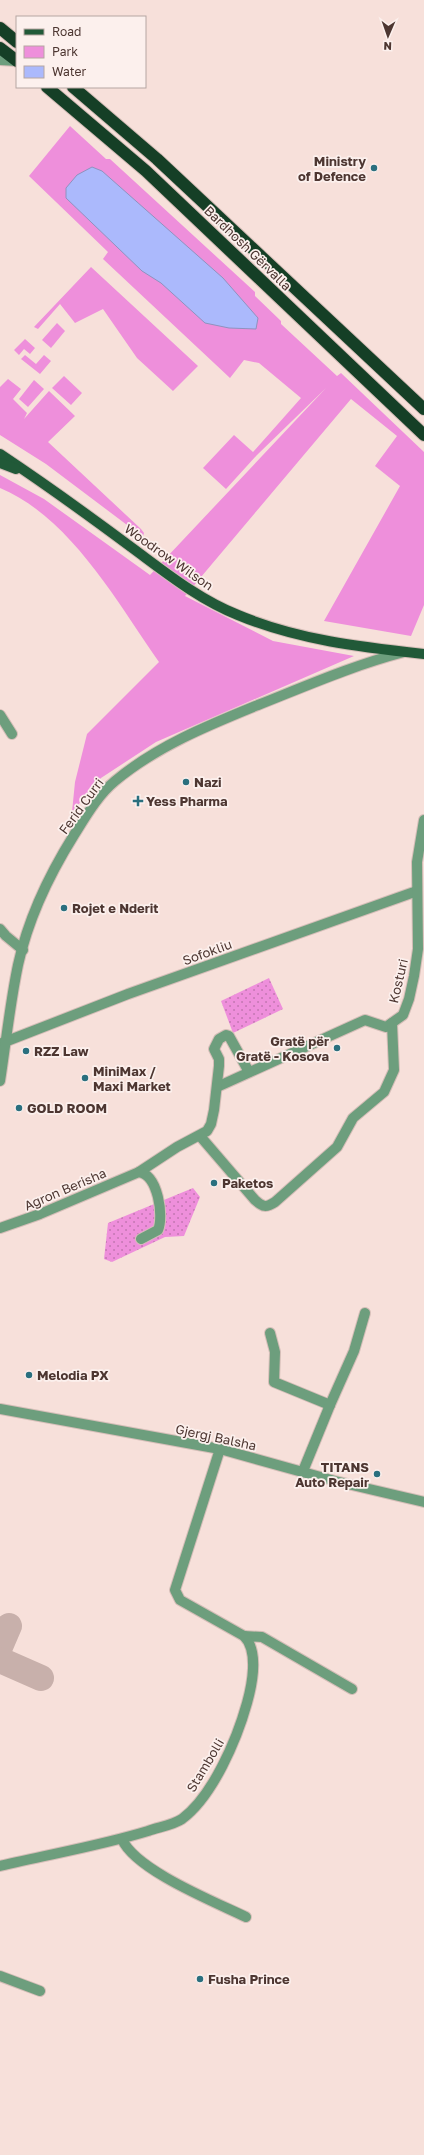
<svg xmlns="http://www.w3.org/2000/svg" width="424" height="2155" font-family="'Golos Text',sans-serif">
  <style>
    .green { fill: #ee8fdb }
    .garden { fill: url(#garden-dots) }
    .water { fill: #abb9fc; stroke: #8f92bf }
    .lines { fill: none; stroke-linecap: round; stroke-linejoin: round }
    .taxiway { stroke: #c8b0ab; stroke-width: 26 }
    .minor-casing { stroke: #d5beb8; stroke-width: 12 }
    .major-casing { stroke: #d5beb8; stroke-width: 12 }
    .highway-casing { stroke: #d5beb8; stroke-width: 14 }
    .minor { stroke: #6d9e7d; stroke-width: 10 }
    .major { stroke: #215938; stroke-width: 10 }
    .highway { stroke: #153f26; stroke-width: 12 }
    .poi-dot { fill: #2a6f7e; stroke: #fcf0ed; stroke-width: 1.5 }
    .labels { text-anchor: middle; stroke-width: 3.5; stroke-linejoin: round; paint-order: stroke }
    .poi-label { font-size: 13px; font-weight: bold; fill: #4d3631; stroke: #fcf0ed; text-anchor: start }
    .street-label { font-size: 13px; fill: #4d3631; stroke: #fcf0ed }
  </style>
  <defs>
    <pattern id="garden-dots" width="8" height="8" patternUnits="userSpaceOnUse"><rect width="8" height="8" fill="#ee8fdb"/><path d="M2 2h.1M6 6h.1" fill="none" stroke="#c376b2" stroke-width="1.8" stroke-linecap="round"/></pattern>
  </defs>
  <rect width="100%" height="100%" fill="#f7e0da"/>
  <g class="green">
    <path d="M 70,126 L 106,159 L 110,159 L 255,292 L 255,296 L 281,321 L 281,324 L 337,376 L 341,373 L 424,452 L 424,605 L 411,636 L 324,621 L 400,486 L 375,466 L 397,436 L 351,399 L 185,596 L 273,641 L 354,656 L 156,742 L 101,778 L 72,812 L 75,782 L 87,734 L 159,662 C 117,602 70,517 0,488 L 0,475 L 44,499 L 150,575 L 326,388 L 257,455 L 226,489 L 203,468 L 234,435 L 253,452 L 301,398 L 259,363 L 244,360 L 230,378 L 103,259 L 108,252 L 29,176 Z"/>
    <path d="M 91,267 L 198,366 L 173,391 L 137,358 L 103,309 L 75,323 L 60,304 L 38,329 L 34,327 Z"/>
    <path d="M 57,323 L 65,331 L 51,348 L 42,340 Z"/>
    <path d="M 25,339 L 35,348 L 30,354 L 24,349 L 19,355 L 14,350 Z"/>
    <path d="M 25,355 L 36,364 L 44,355 L 51,361 L 40,374 L 21,359 Z"/>
    <path d="M 64,376 L 82,393 L 71,405 L 52,388 Z"/>
    <path d="M 8,379 L 21,389 L 13,399 L 27,413 L 24,419 L 49,391 L 75,416 L 48,442 L 141,529 L 144,533 L 143,536 L 139,534 L 46,464 L 0,435 L 0,387 Z"/>
    <path d="M 34,380 L 44,389 L 28,407 L 19,399 Z"/>
  </g>
  <g class="garden">
    <path d="M 269,978 L 283,1009 L 233,1033 L 221,1001 Z"/>
    <path d="M 193,1188 L 200,1197 L 184,1236 L 165,1237 L 112,1262 L 104,1259 L 108,1223 Z"/>
  </g>
  <path class="water" d="M 92,167 L 102,171 L 223,278 L 258,318 L 256,329 L 229,328 L 205,323 L 161,283 L 142,271 L 66,198 L 66,188 L 77,175 Z"/>
  <g class="lines">
    <g class="taxiway">
      <path d="M 0,1647 L 9,1626"/>
      <path d="M 0,1660 L 41,1678"/>
    </g>
    <defs>
      <g id="minor">
        <path d="M 0,60 L 17,61"/>
        <path d="M 0,715 L 12,734"/>
        <path d="M 0,929 L 6,936 L 23,950"/>
        <path d="M 2,1043 L 128,994 L 417,891"/>
        <path d="M 0,1081 C 6,1043 10,1003 18,965 C 28,919 49,875 74,835 C 86,816 98,795 115,781 C 157,746 209,725 258,705 C 306,686 354,665 404,652"/>
        <path d="M 217,1087 L 365,1020 L 386,1027 L 403,1015 L 409,999 L 414,976 L 418,949 L 417,862 L 424,820"/>
        <path d="M 200,1136 L 255,1200 C 263,1207 266,1208 275,1202 L 337,1147 L 353,1118 L 384,1092 L 394,1070 L 392,1023"/>
        <path d="M 139,1172 L 177,1147 L 207,1131 L 211,1124 L 214,1110 L 219,1066 L 219,1059 L 214,1049 L 219,1039 L 226,1035 L 229,1036 L 249,1072"/>
        <path d="M 0,1228 L 40,1214 L 139,1172 C 158,1175 164,1216 158,1230 L 141,1239"/>
        <path d="M 270,1333 L 275,1352 L 274,1382 L 330,1405"/>
        <path d="M 0,1409 L 220,1449 L 335,1481 L 424,1502"/>
        <path d="M 303,1471 L 330,1405 L 354,1351 L 365,1313"/>
        <path d="M 244,1636 L 262,1637 L 352,1689"/>
        <path d="M 122,1839 C 135,1870 215,1902 246,1917"/>
        <path d="M 0,1866 C 50,1854 99,1846 148,1831 C 159,1827 173,1825 182,1819 C 213,1796 237,1739 247,1703 C 252,1685 259,1651 244,1636 L 180,1600 L 175,1590 L 220,1449"/>
        <path d="M 0,1976 L 40,1991"/>
      </g>
      <g id="major">
        <path d="M 0,454 C 45,484 88,515 131,547 C 165,572 198,599 238,615 C 298,640 360,647 424,654"/>
        <path d="M 0,463 L 16,469"/>
      </g>
      <g id="highway">
        <path d="M 0,28 L 17,42"/>
        <path d="M 0,48 L 17,61"/>
        <path d="M 47,87 L 146,171 L 424,435"/>
        <path d="M 73,87 L 157,159 L 424,409"/>
      </g>
    </defs>
    <use href="#minor" class="minor-casing"/>
    <use href="#major" class="major-casing"/>
    <use href="#highway" class="highway-casing"/>
    <use href="#minor" class="minor"/>
    <use href="#major" class="major"/>
    <use href="#highway" class="highway"/>
  </g>
  <g class="poi-dot">
    <circle cx="374" cy="168" r="4"/>
    <circle cx="186" cy="782" r="4"/>
    <path d="M136 795h4v4h4v4h-4v4h-4v-4h-4v-4h4z"/>
    <circle cx="64" cy="908" r="4"/>
    <circle cx="337" cy="1048" r="4"/>
    <circle cx="26" cy="1051" r="4"/>
    <circle cx="85" cy="1078" r="4"/>
    <circle cx="19" cy="1108" r="4"/>
    <circle cx="214" cy="1183" r="4"/>
    <circle cx="29" cy="1375" r="4"/>
    <circle cx="377" cy="1474" r="4"/>
    <circle cx="200" cy="1979" r="4"/>
  </g>
  <g class="labels">
    <g class="poi-label">
      <text x="366" y="166" text-anchor="end">Ministry<tspan x="366" dy="15">of Defence</tspan></text>
      <text x="194" y="787">Nazi</text>
      <text x="146" y="806">Yess Pharma</text>
      <text x="72" y="913">Rojet e Nderit</text>
      <text x="329" y="1046" text-anchor="end">Gratë për<tspan x="329" dy="15">Gratë - Kosova</tspan></text>
      <text x="34" y="1056">RZZ Law</text>
      <text x="93" y="1076">MiniMax /<tspan x="93" dy="15">Maxi Market</tspan></text>
      <text x="27" y="1113">GOLD ROOM</text>
      <text x="222" y="1188">Paketos</text>
      <text x="37" y="1380">Melodia PX</text>
      <text x="369" y="1472" text-anchor="end">TITANS<tspan x="369" dy="15">Auto Repair</tspan></text>
      <text x="208" y="1984">Fusha Prince</text>
    </g>
    <g class="street-label">
      <text transform="translate(248 248) rotate(44)" y="5">Bardhosh Gërvalla</text>
      <text transform="translate(169 557) rotate(35)" y="5">Woodrow Wilson</text>
      <text transform="translate(81 806) rotate(-54)" y="5">Ferid Curri</text>
      <text transform="translate(207 952) rotate(-20)" y="5">Sofokliu</text>
      <text transform="translate(398 981) rotate(-77)" y="5">Kosturi</text>
      <text transform="translate(65 1189) rotate(-23)" y="5">Agron Berisha</text>
      <text transform="translate(216 1437) rotate(12)" y="5">Gjergj Balsha</text>
      <text transform="translate(205 1765) rotate(-59)" y="5">Stambolli</text>
    </g>
  </g>
  <rect x="16" y="16" width="130" height="72" fill="#fcf0ed" stroke="#b6a6a2"/>
  <rect x="24" y="29" width="20" height="6" fill="#215938" stroke="#b6a6a2"/>
  <text x="52" y="36" font-size="12" fill="#4d3631">Road</text>
  <rect x="24" y="46" width="20" height="12" fill="#ee8fdb" stroke="#b6a6a2"/>
  <text x="52" y="56" font-size="12" fill="#4d3631">Park</text>
  <rect x="24" y="66" width="20" height="12" fill="#abb9fc" stroke="#b6a6a2"/>
  <text x="52" y="76" font-size="12" fill="#4d3631">Water</text>
  <g transform="translate(388 36) rotate(182)" stroke="#fcf0ed" stroke-width="3" paint-order="stroke">
  <path d="M0-3L7 15L0 10L-7 15Z" fill="#4d3631"/>
  <text y="-6" font-size="11" font-weight="bold" text-anchor="middle" fill="#4d3631">N</text>
  </g>
</svg>
